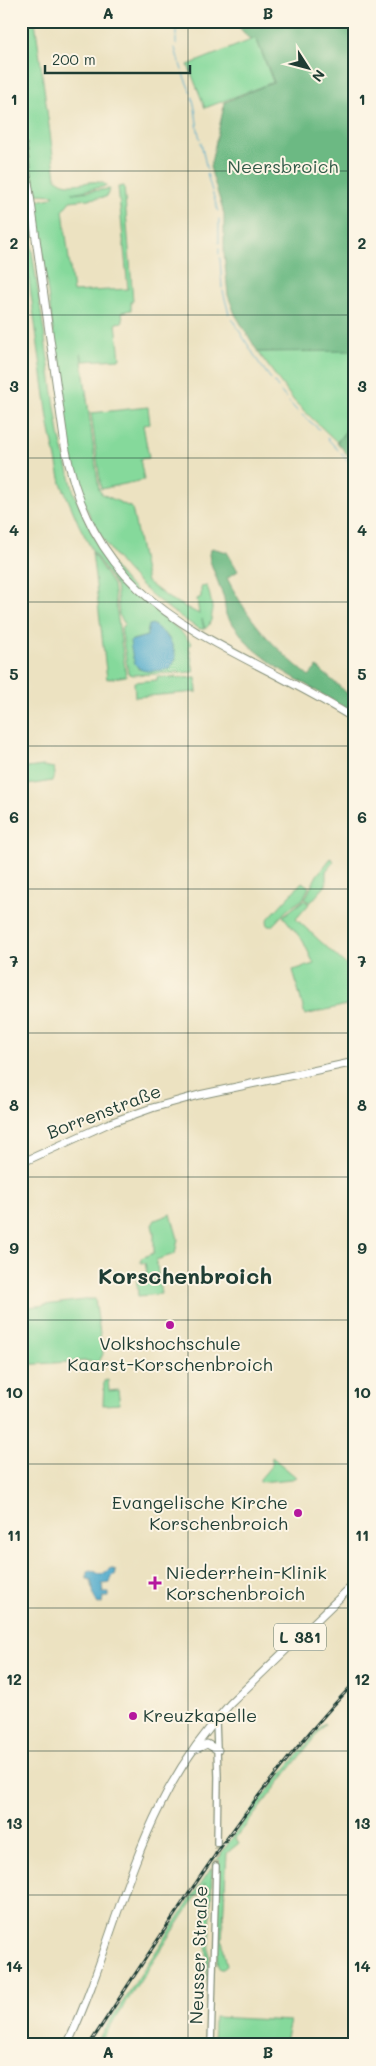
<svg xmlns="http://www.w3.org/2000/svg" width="376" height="2066" font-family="Mali,sans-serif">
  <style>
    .green { fill: #85d99b; stroke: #528b68; fill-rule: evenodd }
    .forest { fill: #6cb983; stroke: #467b5c }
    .water { fill: #4da9cb; stroke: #367380 }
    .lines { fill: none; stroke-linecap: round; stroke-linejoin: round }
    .stream { stroke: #4da9cb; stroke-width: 1 }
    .minor-tunnel { stroke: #c3c1a5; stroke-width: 5.5; stroke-dasharray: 5.5 3; stroke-linecap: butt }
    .minor-casing { stroke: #86907a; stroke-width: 8 }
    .major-casing { stroke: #86907a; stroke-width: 9 }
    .minor { stroke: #fff; stroke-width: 5.5 }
    .major { stroke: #fff; stroke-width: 7 }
    .rail-casing { stroke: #1f3d34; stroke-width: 3 }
    .rail { stroke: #fcf5e5; stroke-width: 1; stroke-dasharray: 4; stroke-linecap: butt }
    .grid { fill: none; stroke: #1f3d34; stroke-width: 1; stroke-opacity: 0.55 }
    .poi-dot { fill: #b5179e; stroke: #fcf5e5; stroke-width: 2 }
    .labels { text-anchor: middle; stroke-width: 4; stroke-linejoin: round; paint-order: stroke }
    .shield { fill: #fcf5e5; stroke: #617469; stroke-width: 1 }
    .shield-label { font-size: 16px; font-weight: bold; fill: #1f3d34 }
    .park-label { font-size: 18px; fill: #335c49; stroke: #fcf5e5 }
    .street-label { font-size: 18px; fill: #1f3d34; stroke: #fcf5e5 }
    .poi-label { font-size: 18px; fill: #1f3d34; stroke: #fcf5e5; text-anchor: start }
    .district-label { font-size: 22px; font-weight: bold; fill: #1f3d34; stroke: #fcf5e5 }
    .neatline { fill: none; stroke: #1f3d34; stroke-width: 2 }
    .grid-label { font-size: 16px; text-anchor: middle; font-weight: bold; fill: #1f3d34 }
  </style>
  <rect width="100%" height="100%" fill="#fcf5e5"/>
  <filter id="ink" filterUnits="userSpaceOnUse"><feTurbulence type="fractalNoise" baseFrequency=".02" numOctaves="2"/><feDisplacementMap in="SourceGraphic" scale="10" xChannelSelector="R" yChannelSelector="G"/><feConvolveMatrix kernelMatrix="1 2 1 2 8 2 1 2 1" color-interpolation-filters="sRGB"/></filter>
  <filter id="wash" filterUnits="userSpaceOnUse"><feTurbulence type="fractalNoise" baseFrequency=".0096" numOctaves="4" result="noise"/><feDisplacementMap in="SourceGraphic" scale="20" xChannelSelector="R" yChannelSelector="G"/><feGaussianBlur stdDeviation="1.12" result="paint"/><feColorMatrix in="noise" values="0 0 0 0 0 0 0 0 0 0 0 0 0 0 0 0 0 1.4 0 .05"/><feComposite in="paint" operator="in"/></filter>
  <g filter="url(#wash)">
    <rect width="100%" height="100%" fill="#ece2c1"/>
    <g class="green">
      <path d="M 21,21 L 35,21 L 56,178 C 69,193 96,174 107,186 L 72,193 L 110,189 L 106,197 L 70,201 L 63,210 L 73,292 L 128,289 L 118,187 L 124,186 L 133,301 L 131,302 L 131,310 L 122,312 L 123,322 L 116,323 L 120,359 L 83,361 L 81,353 L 99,490 L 102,494 L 132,508 L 147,582 L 170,599 L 199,614 L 197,599 L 201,597 L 201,587 L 207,586 C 211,598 217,620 205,629 L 202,619 L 204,629 L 200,629 C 144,597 99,549 78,487 C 75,475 73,462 70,450 L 35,201 L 51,198 L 54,195 L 34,194 L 21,107 Z"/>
      <path d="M 256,38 L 273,82 L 205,108 L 188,65 Z"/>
      <path d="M 21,170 L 22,199 L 25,203 L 59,434 L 74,493 L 92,533 L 109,561 L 127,583 L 181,632 L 192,644 L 189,646 L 194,672 L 132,675 L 128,673 L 121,628 L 125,624 L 119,615 L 116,586 L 92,550 L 79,525 L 61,483 L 49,425 L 21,222 ZM 152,624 L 169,638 L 154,671 L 138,669 L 132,640 L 147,636 L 148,628 Z"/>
      <path d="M 336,350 L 355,351 L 355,419 L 337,442 L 295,402 L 258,352 Z"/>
      <path d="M 148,407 L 150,424 L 143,425 L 149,458 L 140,459 L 144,480 L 101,489 L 91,413 Z"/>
      <path d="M 92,552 L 113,585 L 126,676 L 107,679 Z"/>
      <path d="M 157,677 L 196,678 L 197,692 L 135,697 L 134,682 L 157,680 Z"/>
      <path d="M 43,766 L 54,768 L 55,774 L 52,781 L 21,786 L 21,769 Z"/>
      <path d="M 331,858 L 334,861 L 326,871 L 326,885 L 310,903 L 305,899 L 317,875 Z"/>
      <path d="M 302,882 L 309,887 L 303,899 L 287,910 L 272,926 L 268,926 L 267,920 Z"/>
      <path d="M 304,900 L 309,904 L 296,919 L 355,973 L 355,1003 L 305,1015 L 293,970 L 314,964 L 303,941 L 283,916 Z"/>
      <path d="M 171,1214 L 178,1239 L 175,1254 L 156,1260 L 161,1294 L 138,1296 L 136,1274 L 147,1273 L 145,1263 L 141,1263 L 141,1258 L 154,1253 L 154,1233 L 152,1225 L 155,1220 Z"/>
      <path d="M 92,1299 L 95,1299 L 103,1354 L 99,1362 L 85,1361 L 21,1365 L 21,1308 Z"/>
      <path d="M 108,1380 L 109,1391 L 118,1390 L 120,1404 L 103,1405 L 104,1381 Z"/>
      <path d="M 272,1457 L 296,1477 L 292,1479 L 260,1482 L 260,1479 L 272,1465 Z"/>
      <path d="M 324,1723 L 325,1724 L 236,1838 L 239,1843 L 227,1853 L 222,1940 L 227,1966 L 223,1969 L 220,1969 L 217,1964 L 218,1863 L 213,1866 L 246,1817 Z"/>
      <path d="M 212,1867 L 208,2008 L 205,1883 L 98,2045 L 94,2045 Z"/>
      <path d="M 214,2017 L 290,2021 L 284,2045 L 213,2044 Z"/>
    </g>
    <g class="forest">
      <path d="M 238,21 L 355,21 L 355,351 L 258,352 L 235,314 L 228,295 L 224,253 L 224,214 L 210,167 L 225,102 L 274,82 L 256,38 L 250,40 L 239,27 Z"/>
      <path d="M 355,419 L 355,464 L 337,442 Z"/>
      <path d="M 212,548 L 227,552 L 238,571 L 227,578 C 249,621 272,646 309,676 L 317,667 L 355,700 L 355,714 L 278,668 L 249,645 L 226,615 L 224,598 L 210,561 L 209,554 Z"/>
    </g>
    <g class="water">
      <path d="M 152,624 C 167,635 173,640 176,659 L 170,669 C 139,673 134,674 130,641 L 147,636 L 149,625 Z"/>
      <path d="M 111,1568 L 115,1570 L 116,1574 L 112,1576 L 110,1583 L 102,1584 L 103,1593 L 109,1593 L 109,1597 L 103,1597 L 102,1603 L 98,1604 C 91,1594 95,1590 90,1579 L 87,1579 L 87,1571 L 92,1570 L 101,1575 Z"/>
    </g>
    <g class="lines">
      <g class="stream">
        <path d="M 177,23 L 177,21"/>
        <path d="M 176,36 L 176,27"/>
        <path d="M 176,44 L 176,38"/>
        <path d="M 175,48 L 179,62"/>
        <path d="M 180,64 L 182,70"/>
        <path d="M 183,74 L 191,93"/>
        <path d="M 192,97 C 197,111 196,125 200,139"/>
        <path d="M 201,143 L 207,170"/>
        <path d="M 207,174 L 218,211"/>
        <path d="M 219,243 L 219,219"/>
        <path d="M 219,248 L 219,254"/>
        <path d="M 220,258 L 222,288"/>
        <path d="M 223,291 L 229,314"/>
        <path d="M 232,319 L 259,363 L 271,379"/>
        <path d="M 274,382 L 278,388"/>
        <path d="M 281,392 L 286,398"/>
        <path d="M 289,402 L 298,412"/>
        <path d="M 302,415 L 319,429"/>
        <path d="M 327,438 L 338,450"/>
        <path d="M 341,453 L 355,469"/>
      </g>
    </g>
  </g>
  <g filter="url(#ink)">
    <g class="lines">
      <path class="minor-tunnel" d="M 216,1866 L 217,1843"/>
      <defs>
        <g id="minor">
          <path d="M 216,1720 L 218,1777 L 217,1843"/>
          <path d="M 211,2045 L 216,1866"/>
        </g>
        <g id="major">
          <path d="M 21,131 L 65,446 C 99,621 225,637 355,719"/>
          <path d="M 21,1163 L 107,1124 L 152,1108 L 199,1095 L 355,1062"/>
          <path d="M 196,1749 L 207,1744 L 218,1750"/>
          <path d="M 67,2045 C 104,1967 122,1881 161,1804 C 179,1767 203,1734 230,1704 L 355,1583"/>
        </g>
      </defs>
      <use href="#minor" class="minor-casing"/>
      <use href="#major" class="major-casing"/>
      <use href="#minor" class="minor"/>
      <use href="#major" class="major"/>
      <defs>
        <path id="rail" d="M 89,2045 C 172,1918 250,1792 355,1682"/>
      </defs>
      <use href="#rail" class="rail-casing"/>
      <use href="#rail" class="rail"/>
    </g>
  </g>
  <path class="grid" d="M 188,21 L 188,2045M 21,171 L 355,171M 21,315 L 355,315M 21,458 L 355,458M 21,602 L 355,602M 21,746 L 355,746M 21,889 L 355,889M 21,1033 L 355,1033M 21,1177 L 355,1177M 21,1320 L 355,1320M 21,1464 L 355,1464M 21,1608 L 355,1608M 21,1751 L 355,1751M 21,1895 L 355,1895"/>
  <g class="poi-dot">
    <circle cx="170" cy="1325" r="5"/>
    <circle cx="298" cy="1513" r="5"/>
    <path d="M152.5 1575.5h5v5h5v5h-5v5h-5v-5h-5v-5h5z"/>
    <circle cx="133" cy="1716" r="5"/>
  </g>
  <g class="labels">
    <rect class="shield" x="274" y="1623.5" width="52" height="27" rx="4"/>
    <g class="shield-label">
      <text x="300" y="1643">L 381</text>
    </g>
    <g class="park-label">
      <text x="283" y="173">Neersbroich</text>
    </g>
    <g class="street-label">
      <text transform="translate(104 1112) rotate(-21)" y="6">Borrenstraße</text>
      <text transform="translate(199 1955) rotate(-88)" y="6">Neusser Straße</text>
    </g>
    <g class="poi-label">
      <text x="170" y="1350" text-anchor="middle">Volkshochschule<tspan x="170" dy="21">Kaarst-Korschenbroich</tspan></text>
      <text x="288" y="1509" text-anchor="end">Evangelische Kirche<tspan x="288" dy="21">Korschenbroich</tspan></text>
      <text x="166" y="1579">Niederrhein-Klinik<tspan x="166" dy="21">Korschenbroich</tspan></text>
      <text x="143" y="1722">Kreuzkapelle</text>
    </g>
    <g class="district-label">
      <text x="185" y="1284">Korschenbroich</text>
    </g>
  </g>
  <rect width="376" height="2066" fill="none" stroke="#fcf5e5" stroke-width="55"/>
  <g transform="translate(308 68) rotate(126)" stroke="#fcf5e5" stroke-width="4" paint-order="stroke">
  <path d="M0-4L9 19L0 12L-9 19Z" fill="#1f3d34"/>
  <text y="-8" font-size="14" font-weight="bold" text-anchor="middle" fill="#1f3d34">N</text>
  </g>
  <path d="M45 65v8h145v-8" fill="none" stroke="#1f3d34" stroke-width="2.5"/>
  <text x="52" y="65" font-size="15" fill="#1f3d34" stroke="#fcf5e5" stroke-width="4" paint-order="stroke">200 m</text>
  <rect x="28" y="28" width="320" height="2010" class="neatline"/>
  <g class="grid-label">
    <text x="108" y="19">A</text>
    <text x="268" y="19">B</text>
    <text x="14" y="105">1</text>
    <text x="362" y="105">1</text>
    <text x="14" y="249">2</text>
    <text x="362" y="249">2</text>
    <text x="14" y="392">3</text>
    <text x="362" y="392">3</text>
    <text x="14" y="536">4</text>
    <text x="362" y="536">4</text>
    <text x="14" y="680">5</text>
    <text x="362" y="680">5</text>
    <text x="14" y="823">6</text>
    <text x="362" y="823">6</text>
    <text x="14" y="967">7</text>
    <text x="362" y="967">7</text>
    <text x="14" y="1111">8</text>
    <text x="362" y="1111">8</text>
    <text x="14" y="1254">9</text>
    <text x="362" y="1254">9</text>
    <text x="14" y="1398">10</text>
    <text x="362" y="1398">10</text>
    <text x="14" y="1541">11</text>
    <text x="362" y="1541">11</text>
    <text x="14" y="1685">12</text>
    <text x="362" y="1685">12</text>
    <text x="14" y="1829">13</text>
    <text x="362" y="1829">13</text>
    <text x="14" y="1972">14</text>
    <text x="362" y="1972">14</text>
    <text x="108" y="2058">A</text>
    <text x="268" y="2058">B</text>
  </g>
</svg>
